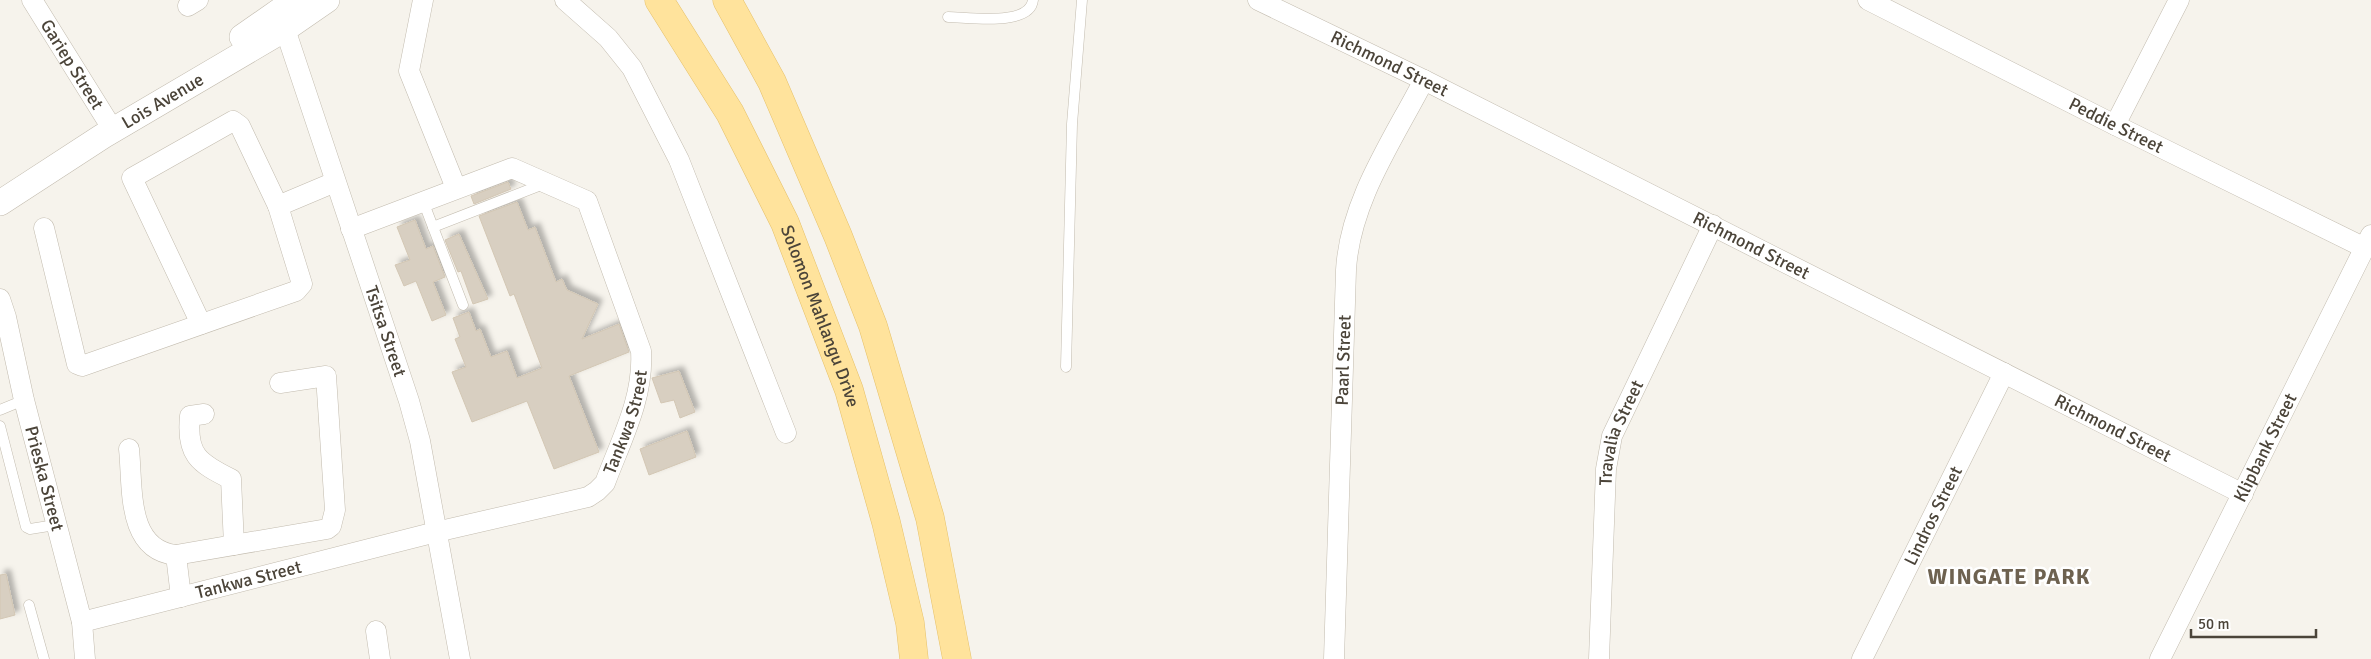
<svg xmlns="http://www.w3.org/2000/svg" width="2371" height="659" font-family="Signika,sans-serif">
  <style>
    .building { fill: #d8cfc1; stroke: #d3c7b4; filter: url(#shadow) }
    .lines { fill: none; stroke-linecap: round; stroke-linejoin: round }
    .service-casing { stroke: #c2bbae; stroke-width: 11 }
    .minor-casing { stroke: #c2bbae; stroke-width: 21 }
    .tertiary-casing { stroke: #c2bbae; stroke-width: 26 }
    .primary-casing { stroke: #e6c16a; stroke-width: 29 }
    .service { stroke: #fff; stroke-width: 10 }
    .minor { stroke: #fff; stroke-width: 20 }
    .tertiary { stroke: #fff; stroke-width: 25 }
    .primary { stroke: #ffe39c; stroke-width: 28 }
    .labels { text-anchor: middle; stroke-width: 5; stroke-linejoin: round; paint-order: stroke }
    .street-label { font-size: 18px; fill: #4b4439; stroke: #fff }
    .district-label { font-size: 22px; font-weight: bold; letter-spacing: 1px; fill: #6e6250; stroke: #fff }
  </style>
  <defs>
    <filter id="shadow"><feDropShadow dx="4.5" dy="-4.5" stdDeviation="2.5" flood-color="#0004"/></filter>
  </defs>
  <rect width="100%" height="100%" fill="#f6f3ec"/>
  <g class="building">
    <path d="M 508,182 L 511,189 L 474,204 L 471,196 Z"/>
    <path d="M 517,202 L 528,230 L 535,227 L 556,282 L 562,279 L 567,290 L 598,304 L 582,339 L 619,324 L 629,352 L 569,376 L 599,452 L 554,469 L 527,401 L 472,422 L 452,372 L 466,367 L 455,339 L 460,337 L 453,318 L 469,312 L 476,331 L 480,329 L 491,357 L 507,351 L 517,378 L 542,368 L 514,294 L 510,296 L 479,216 Z"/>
    <path d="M 415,220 L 426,249 L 433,246 L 445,277 L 433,282 L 446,315 L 432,321 L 416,281 L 404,286 L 395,265 L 410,260 L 397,227 Z"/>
    <path d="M 459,234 L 488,299 L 473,304 L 461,271 L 458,272 L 445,240 Z"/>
    <path d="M 679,371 L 695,412 L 680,418 L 674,400 L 661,403 L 652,378 Z"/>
    <path d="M 687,431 L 696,457 L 649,475 L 640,449 Z"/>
    <path d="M 6,574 L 15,615 L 0,619 L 0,575 Z"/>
  </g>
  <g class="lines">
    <defs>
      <g id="service">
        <path d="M 948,17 C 968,17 1030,27 1033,0"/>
        <path d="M 423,201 L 463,305"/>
        <path d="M 433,227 L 546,183"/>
        <path d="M 1066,367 L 1072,124 L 1082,0"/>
        <path d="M 0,410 L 24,400"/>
        <path d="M 0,426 L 26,527 L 30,529 L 55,525"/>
        <path d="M 29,605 L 44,659"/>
      </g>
      <g id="minor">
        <path id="s1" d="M 32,0 L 113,130"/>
        <path d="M 423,0 L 409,71 L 456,188"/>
        <path d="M 565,0 L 608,38 L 632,68 L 679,160 L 786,433"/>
        <path id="s2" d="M 1258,0 L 1424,80 L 2243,494"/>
        <path id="s3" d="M 1868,0 L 2115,125 L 2365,248"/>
        <path d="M 188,6 L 198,0"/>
        <path id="s4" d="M 279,17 L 285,29 L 409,401 L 420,441 L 460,659"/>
        <path d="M 2115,125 L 2179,0"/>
        <path d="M 44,228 L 76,360 L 77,364 L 82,366 L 296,291 L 302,284 L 278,206 L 335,182"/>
        <path id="s5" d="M 0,299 L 6,317 L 24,400 L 82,622 L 85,659"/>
        <path d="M 201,324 L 132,178 L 233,121 L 240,126 L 278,206"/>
        <path d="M 204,414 L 190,416 C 186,454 198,463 231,479 L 234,545"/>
        <path d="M 129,449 C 133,487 126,550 176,555 L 327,529 L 331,526 L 335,510 L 326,376 L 280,383"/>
        <path d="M 176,555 L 181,597"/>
        <path id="s6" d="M 82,622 L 436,532 L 588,497 L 597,491 L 605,483 C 621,440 644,398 641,351 L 587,201 L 512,168 L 351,229"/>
        <path d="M 376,631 L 380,659"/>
        <path id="s7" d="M 1334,659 L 1346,270 C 1350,201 1393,140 1424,80"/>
        <path id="s8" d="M 1599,659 L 1606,469 L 1612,436 L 1713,225"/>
        <path id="s9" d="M 1862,659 L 2004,373"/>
        <path id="s10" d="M 2160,659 L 2371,235"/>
      </g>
      <g id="tertiary">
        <path d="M 242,37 L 295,0"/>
        <path id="s11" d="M 0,203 L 103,136 L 285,29 L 327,0"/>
      </g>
      <g id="primary">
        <path id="s12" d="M 659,0 L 730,113 L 785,223 L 849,390 L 886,522 L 910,623 L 914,659"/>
        <path d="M 727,0 L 772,82 L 838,236 L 873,326 L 930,518 L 957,659"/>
      </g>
    </defs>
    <use href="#service" class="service-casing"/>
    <use href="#minor" class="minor-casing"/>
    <use href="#tertiary" class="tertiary-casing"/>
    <use href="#primary" class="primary-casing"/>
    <use href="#service" class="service"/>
    <use href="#minor" class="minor"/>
    <use href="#tertiary" class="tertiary"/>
    <use href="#primary" class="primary"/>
  </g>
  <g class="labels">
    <g class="street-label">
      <text dy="6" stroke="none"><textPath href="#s2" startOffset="146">Richmond Street</textPath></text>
      <text dy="6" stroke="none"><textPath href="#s1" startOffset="76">Gariep Street</textPath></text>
      <text dy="6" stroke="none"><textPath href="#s11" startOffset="192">Lois Avenue</textPath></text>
      <text dy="6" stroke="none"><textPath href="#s3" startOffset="278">Peddie Street</textPath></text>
      <text dy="6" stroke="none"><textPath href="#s2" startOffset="551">Richmond Street</textPath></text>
      <text dy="6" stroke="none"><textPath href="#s12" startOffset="356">Solomon Mahlangu Drive</textPath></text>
      <text dy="6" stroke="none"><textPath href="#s4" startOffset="332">Tsitsa Street</textPath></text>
      <text dy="6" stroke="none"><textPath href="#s7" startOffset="299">Paarl Street</textPath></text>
      <text dy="6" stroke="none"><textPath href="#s6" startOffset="608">Tankwa Street</textPath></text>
      <text dy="6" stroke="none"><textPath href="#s2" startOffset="956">Richmond Street</textPath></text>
      <text dy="6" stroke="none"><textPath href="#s8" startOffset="229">Travalia Street</textPath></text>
      <text dy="6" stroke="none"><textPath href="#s10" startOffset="236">Klipbank Street</textPath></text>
      <text dy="6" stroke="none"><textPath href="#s5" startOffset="185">Prieska Street</textPath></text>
      <text dy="6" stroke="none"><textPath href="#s9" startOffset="160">Lindros Street</textPath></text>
      <text dy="6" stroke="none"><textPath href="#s6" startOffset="172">Tankwa Street</textPath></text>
    </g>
    <g class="district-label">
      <text x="2009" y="584">WINGATE PARK</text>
    </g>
  </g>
  <path d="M2191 629v8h125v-8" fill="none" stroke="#4b4439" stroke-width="2.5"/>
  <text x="2198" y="629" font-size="15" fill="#4b4439" stroke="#ffffff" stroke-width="4" paint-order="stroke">50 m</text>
</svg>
